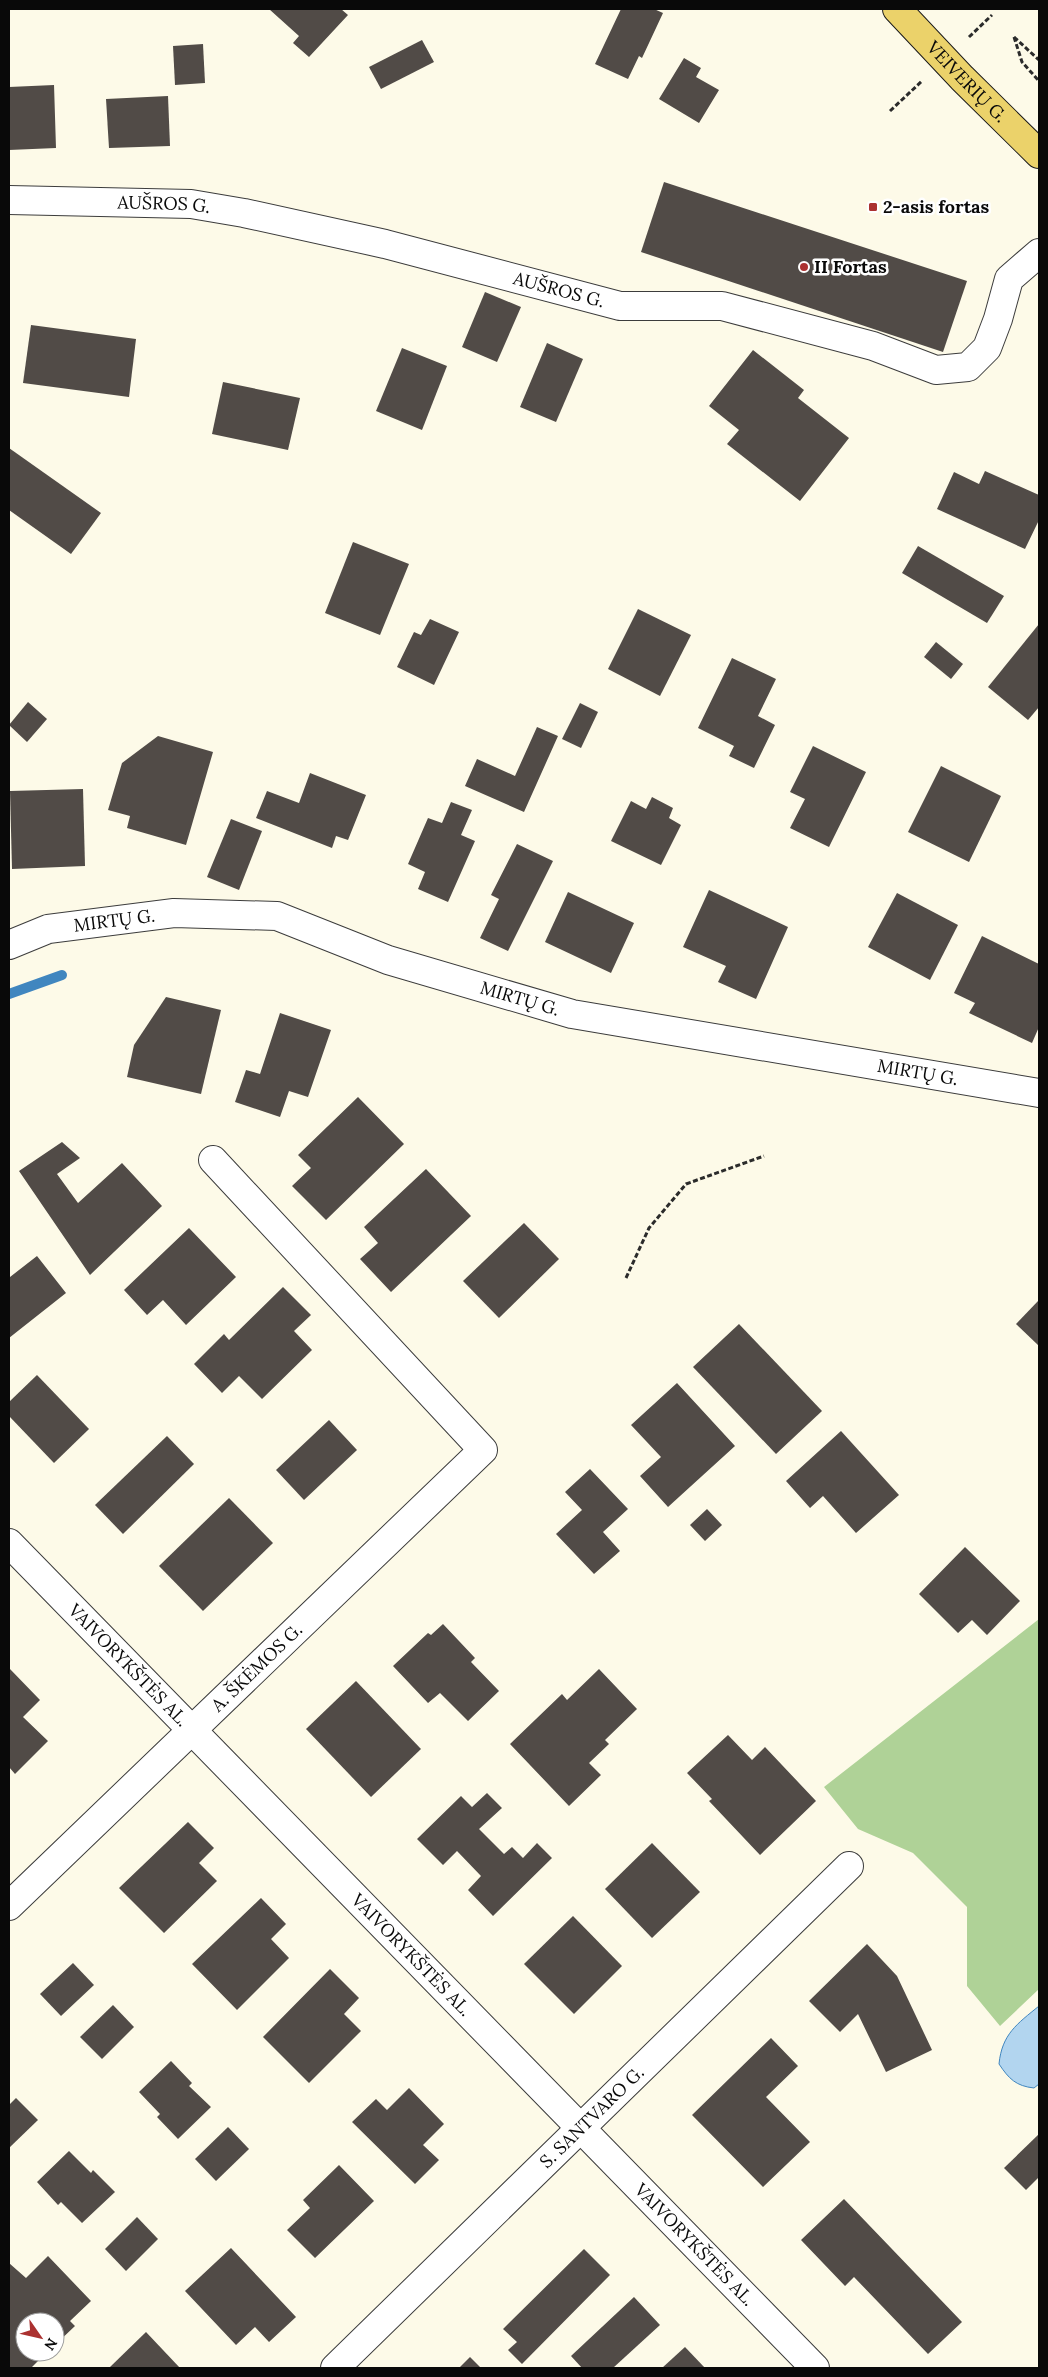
<svg xmlns="http://www.w3.org/2000/svg" width="1048" height="2377" font-family="Lora,serif">
  <style>
    .forest { fill: #afd297 }
    .water { fill: #b2d5ef; stroke: #4086bf }
    .lines { fill: none; stroke-linecap: round; stroke-linejoin: round }
    .stream { stroke: #4086bf; stroke-width: 10 }
    .building { fill: #514b47 }
    .minor-casing { stroke: #3c3c3c; stroke-width: 30 }
    .major-casing { stroke: #1a1a1a; stroke-width: 30 }
    .path { stroke: #2b2b2b; stroke-width: 3; stroke-dasharray: 5 2.5; stroke-linecap: butt }
    .minor { stroke: #fff; stroke-width: 28 }
    .major { stroke: #ebd26a; stroke-width: 28 }
    .poi-dot { fill: #ab3130; stroke: #fff; stroke-width: 2 }
    .labels { text-anchor: middle; stroke-width: 5; stroke-linejoin: round; paint-order: stroke }
    .street-label { font-size: 18px; fill: #090909; stroke: #fff }
    .poi-label { font-size: 18px; font-weight: bold; fill: #090909; stroke: #fff; text-anchor: start }
  </style>
  <rect width="100%" height="100%" fill="#fdfae8"/>
  <path class="forest" d="M 1039,1619 L 1039,1989 L 1000,2026 L 967,1986 L 967,1907 L 913,1853 L 858,1829 L 824,1787 Z"/>
  <path class="water" d="M 1039,2006 L 1039,2084 L 1034,2088 C 1016,2086 1009,2079 999,2064 C 1002,2034 1017,2024 1039,2006 Z"/>
  <g class="lines">
    <path class="stream" d="M 9,994 L 62,975"/>
  </g>
  <g class="building">
    <path d="M 269,9 L 341,9 L 348,15 L 309,57 L 293,43 L 299,36 Z"/>
    <path d="M 621,9 L 654,9 L 663,13 L 642,58 L 639,56 L 628,79 L 595,64 Z"/>
    <path d="M 422,40 L 434,62 L 381,89 L 369,67 Z"/>
    <path d="M 203,44 L 205,83 L 175,85 L 173,46 Z"/>
    <path d="M 684,58 L 701,68 L 696,77 L 719,90 L 699,123 L 659,99 Z"/>
    <path d="M 54,85 L 56,148 L 9,150 L 9,87 Z"/>
    <path d="M 168,96 L 170,146 L 109,148 L 106,99 Z"/>
    <path d="M 664,182 L 967,281 L 943,352 L 641,252 Z"/>
    <path d="M 485,292 L 521,307 L 497,362 L 462,347 Z"/>
    <path d="M 31,325 L 136,339 L 129,397 L 23,383 Z"/>
    <path d="M 547,343 L 583,359 L 556,422 L 520,407 Z"/>
    <path d="M 402,348 L 447,366 L 422,430 L 376,411 Z"/>
    <path d="M 753,350 L 804,390 L 798,398 L 849,438 L 800,501 L 727,444 L 739,430 L 709,406 Z"/>
    <path d="M 223,382 L 300,398 L 288,450 L 212,434 Z"/>
    <path d="M 9,448 L 101,513 L 71,554 L 9,510 Z"/>
    <path d="M 985,471 L 1039,495 L 1039,520 L 1025,549 L 937,509 L 954,472 L 979,484 Z"/>
    <path d="M 353,542 L 409,564 L 380,635 L 325,613 Z"/>
    <path d="M 918,546 L 1004,596 L 987,623 L 902,573 Z"/>
    <path d="M 638,609 L 691,635 L 660,696 L 608,669 Z"/>
    <path d="M 430,619 L 459,632 L 434,685 L 397,667 L 414,632 L 421,635 Z"/>
    <path d="M 1039,624 L 1039,707 L 1028,720 L 988,687 Z"/>
    <path d="M 936,642 L 963,664 L 951,679 L 924,657 Z"/>
    <path d="M 732,658 L 776,679 L 758,716 L 775,725 L 754,768 L 729,756 L 734,746 L 698,728 Z"/>
    <path d="M 28,702 L 47,719 L 27,742 L 9,725 Z"/>
    <path d="M 580,703 L 598,712 L 581,748 L 562,739 Z"/>
    <path d="M 537,727 L 558,736 L 524,812 L 465,786 L 477,759 L 515,776 Z"/>
    <path d="M 158,736 L 213,752 L 186,845 L 127,828 L 130,816 L 108,810 L 122,763 Z"/>
    <path d="M 813,746 L 866,772 L 829,847 L 790,828 L 805,799 L 790,792 Z"/>
    <path d="M 941,766 L 1001,796 L 969,862 L 908,832 Z"/>
    <path d="M 310,773 L 366,795 L 348,840 L 336,836 L 332,848 L 256,818 L 267,791 L 299,803 Z"/>
    <path d="M 83,789 L 85,866 L 12,869 L 10,791 Z"/>
    <path d="M 652,797 L 673,808 L 669,818 L 681,825 L 661,865 L 611,841 L 631,801 L 646,809 Z"/>
    <path d="M 451,802 L 472,810 L 461,835 L 475,841 L 448,902 L 418,889 L 425,872 L 408,864 L 428,818 L 442,823 Z"/>
    <path d="M 231,819 L 262,831 L 239,890 L 207,877 Z"/>
    <path d="M 517,844 L 553,861 L 508,951 L 480,938 L 499,899 L 491,895 Z"/>
    <path d="M 709,890 L 788,927 L 756,999 L 718,982 L 726,966 L 683,947 Z"/>
    <path d="M 568,892 L 634,923 L 611,973 L 545,942 Z"/>
    <path d="M 897,893 L 958,925 L 930,980 L 868,947 Z"/>
    <path d="M 982,936 L 1039,964 L 1039,1027 L 1032,1043 L 969,1013 L 975,1003 L 954,993 Z"/>
    <path d="M 166,997 L 221,1010 L 201,1094 L 127,1077 L 134,1045 Z"/>
    <path d="M 280,1013 L 331,1030 L 308,1097 L 289,1091 L 280,1117 L 235,1102 L 246,1070 L 260,1074 Z"/>
    <path d="M 358,1097 L 404,1144 L 326,1220 L 292,1186 L 311,1168 L 298,1155 Z"/>
    <path d="M 62,1142 L 80,1158 L 57,1174 L 78,1203 L 122,1163 L 162,1206 L 90,1275 L 19,1171 Z"/>
    <path d="M 426,1169 L 471,1216 L 391,1292 L 360,1259 L 378,1243 L 364,1227 Z"/>
    <path d="M 524,1223 L 559,1259 L 499,1318 L 463,1281 Z"/>
    <path d="M 189,1228 L 236,1277 L 186,1325 L 163,1300 L 147,1315 L 124,1290 Z"/>
    <path d="M 37,1256 L 66,1293 L 9,1338 L 9,1275 L 10,1277 Z"/>
    <path d="M 283,1287 L 311,1315 L 294,1331 L 312,1350 L 262,1399 L 239,1376 L 222,1393 L 194,1364 L 224,1334 L 229,1340 Z"/>
    <path d="M 1039,1300 L 1039,1346 L 1016,1324 Z"/>
    <path d="M 739,1324 L 822,1411 L 776,1454 L 693,1367 Z"/>
    <path d="M 37,1375 L 89,1429 L 54,1463 L 9,1416 L 9,1402 Z"/>
    <path d="M 677,1383 L 735,1446 L 668,1507 L 640,1476 L 661,1457 L 631,1425 Z"/>
    <path d="M 329,1420 L 357,1450 L 304,1500 L 276,1470 Z"/>
    <path d="M 841,1431 L 899,1495 L 856,1533 L 823,1496 L 810,1508 L 786,1481 Z"/>
    <path d="M 167,1436 L 194,1464 L 123,1534 L 95,1505 Z"/>
    <path d="M 590,1469 L 628,1509 L 603,1532 L 620,1551 L 594,1574 L 556,1534 L 582,1510 L 565,1492 Z"/>
    <path d="M 229,1498 L 273,1543 L 203,1611 L 159,1566 Z"/>
    <path d="M 707,1509 L 722,1525 L 705,1541 L 690,1525 Z"/>
    <path d="M 965,1547 L 1020,1601 L 987,1635 L 972,1620 L 958,1633 L 919,1594 Z"/>
    <path d="M 443,1624 L 475,1658 L 471,1662 L 499,1691 L 468,1721 L 440,1693 L 428,1703 L 393,1666 L 428,1633 L 431,1635 Z"/>
    <path d="M 9,1668 L 40,1700 L 23,1717 L 48,1741 L 15,1774 L 9,1767 Z"/>
    <path d="M 599,1669 L 637,1709 L 605,1740 L 609,1744 L 589,1763 L 601,1775 L 569,1806 L 510,1744 L 562,1694 L 567,1700 Z"/>
    <path d="M 356,1681 L 421,1749 L 371,1797 L 306,1729 Z"/>
    <path d="M 728,1735 L 752,1760 L 765,1747 L 816,1801 L 760,1855 L 709,1801 L 712,1799 L 687,1773 Z"/>
    <path d="M 487,1793 L 502,1808 L 479,1829 L 504,1854 L 512,1847 L 523,1858 L 537,1843 L 552,1858 L 493,1916 L 468,1890 L 481,1876 L 457,1851 L 443,1865 L 417,1839 L 461,1796 L 472,1807 Z"/>
    <path d="M 188,1822 L 214,1848 L 199,1863 L 217,1881 L 164,1933 L 119,1888 Z"/>
    <path d="M 652,1843 L 700,1892 L 652,1938 L 605,1889 Z"/>
    <path d="M 261,1898 L 286,1924 L 271,1939 L 289,1958 L 237,2010 L 192,1964 Z"/>
    <path d="M 573,1916 L 622,1966 L 574,2014 L 524,1964 Z"/>
    <path d="M 867,1944 L 897,1976 L 932,2050 L 886,2072 L 858,2014 L 840,2032 L 809,2001 Z"/>
    <path d="M 73,1963 L 94,1985 L 61,2016 L 40,1994 Z"/>
    <path d="M 330,1969 L 359,1998 L 344,2014 L 361,2031 L 309,2083 L 263,2037 Z"/>
    <path d="M 113,2005 L 134,2027 L 102,2059 L 80,2037 Z"/>
    <path d="M 771,2038 L 798,2066 L 766,2097 L 810,2142 L 763,2187 L 692,2115 Z"/>
    <path d="M 171,2061 L 192,2083 L 189,2086 L 211,2107 L 178,2139 L 157,2117 L 160,2114 L 139,2092 Z"/>
    <path d="M 409,2088 L 444,2124 L 423,2145 L 439,2160 L 415,2184 L 352,2122 L 376,2099 L 387,2110 Z"/>
    <path d="M 16,2098 L 38,2120 L 9,2148 L 9,2105 Z"/>
    <path d="M 228,2127 L 249,2149 L 216,2181 L 195,2159 Z"/>
    <path d="M 1039,2134 L 1039,2177 L 1026,2190 L 1004,2168 Z"/>
    <path d="M 69,2151 L 91,2173 L 93,2170 L 115,2192 L 82,2223 L 61,2202 L 58,2205 L 37,2182 Z"/>
    <path d="M 339,2165 L 374,2201 L 315,2258 L 287,2230 L 310,2208 L 303,2200 Z"/>
    <path d="M 844,2199 L 962,2322 L 928,2354 L 854,2277 L 845,2286 L 801,2240 Z"/>
    <path d="M 137,2217 L 158,2239 L 126,2271 L 105,2249 Z"/>
    <path d="M 231,2248 L 296,2317 L 269,2342 L 255,2327 L 236,2345 L 185,2291 Z"/>
    <path d="M 584,2249 L 610,2275 L 522,2364 L 508,2350 L 517,2342 L 503,2329 Z"/>
    <path d="M 48,2256 L 91,2301 L 70,2321 L 75,2326 L 55,2345 L 55,2322 L 25,2322 L 25,2352 L 47,2352 L 31,2368 L 9,2368 L 9,2263 L 26,2278 Z"/>
    <path d="M 634,2297 L 660,2325 L 613,2368 L 582,2368 L 571,2356 Z"/>
    <path d="M 146,2332 L 180,2368 L 109,2368 Z"/>
    <path d="M 685,2347 L 705,2368 L 662,2368 Z"/>
    <path d="M 470,2357 L 481,2368 L 459,2368 Z"/>
  </g>
  <g class="lines">
    <defs>
      <g id="minor">
        <path id="s1" d="M 9,200 L 191,204 L 244,213 L 385,244 L 620,306 L 722,306 L 873,346 L 936,370 L 968,367 L 987,348 L 998,319 L 1009,279 L 1039,253"/>
        <path id="s2" d="M 9,945 L 48,929 L 174,913 L 277,916 L 388,960 L 572,1014 L 1039,1093"/>
        <path id="s3" d="M 9,1543 L 815,2368"/>
        <path id="s4" d="M 9,1906 L 483,1450 L 213,1160"/>
        <path id="s5" d="M 335,2368 L 849,1866"/>
      </g>
      <g id="major">
        <path id="s6" d="M 897,9 L 962,78 L 1039,154"/>
      </g>
    </defs>
    <use href="#minor" class="minor-casing"/>
    <use href="#major" class="major-casing"/>
    <g class="path">
      <path d="M 969,37 L 992,15"/>
      <path d="M 1014,37 L 1022,62 L 1039,81"/>
      <path d="M 1014,37 L 1039,60"/>
      <path d="M 890,111 L 922,81"/>
      <path d="M 626,1278 L 649,1228 L 686,1184 L 764,1156"/>
    </g>
    <use href="#minor" class="minor"/>
    <use href="#major" class="major"/>
  </g>
  <g class="poi-dot">
    <rect x="868" y="202" width="10" height="10" rx="2.5"/>
    <circle cx="804" cy="267" r="5"/>
  </g>
  <g class="labels">
    <g class="street-label">
      <text dy="6" stroke="none"><textPath href="#s6" startOffset="101">VEIVERIŲ G.</textPath></text>
      <text dy="6" stroke="none"><textPath href="#s1" startOffset="155">AUŠROS G.</textPath></text>
      <text dy="6" stroke="none"><textPath href="#s1" startOffset="560">AUŠROS G.</textPath></text>
      <text dy="6" stroke="none"><textPath href="#s2" startOffset="109">MIRTŲ G.</textPath></text>
      <text dy="6" stroke="none"><textPath href="#s2" startOffset="529">MIRTŲ G.</textPath></text>
      <text dy="6" stroke="none"><textPath href="#s2" startOffset="934">MIRTŲ G.</textPath></text>
      <text dy="6" stroke="none"><textPath href="#s3" startOffset="171">VAIVORYKŠTĖS AL.</textPath></text>
      <text dy="6" stroke="none"><textPath href="#s4" startOffset="344">A. ŠKĖMOS G.</textPath></text>
      <text dy="6" stroke="none"><textPath href="#s3" startOffset="576">VAIVORYKŠTĖS AL.</textPath></text>
      <text dy="6" stroke="none"><textPath href="#s5" startOffset="359">S. SANTVARO G.</textPath></text>
      <text dy="6" stroke="none"><textPath href="#s3" startOffset="981">VAIVORYKŠTĖS AL.</textPath></text>
    </g>
    <g class="poi-label">
      <text x="883" y="213">2-asis fortas</text>
      <text x="814" y="273">II Fortas</text>
    </g>
  </g>
  <rect width="1048" height="2377" fill="none" stroke="#090909" stroke-width="20"/>
  <g transform="translate(40 2337) rotate(124)"><circle r="24" fill="#ffffff" stroke="#9d9d9d"/>
  <path d="M0-4L9 19L0 12L-9 19Z" fill="#ab3130"/>
  <text y="-8" font-size="14" font-weight="bold" text-anchor="middle" fill="#090909">N</text>
  </g>
</svg>
